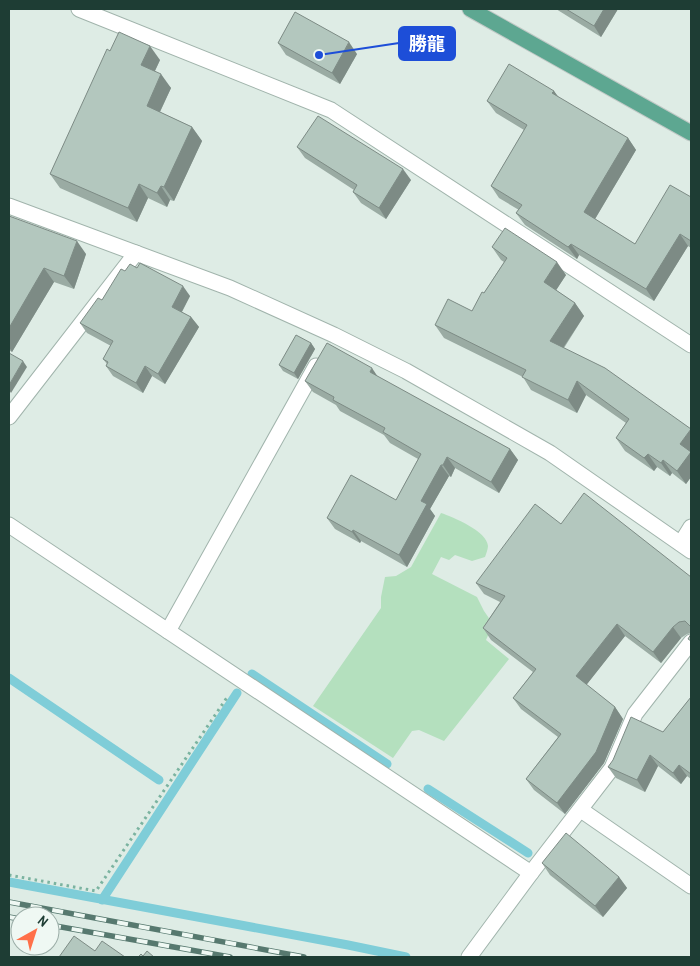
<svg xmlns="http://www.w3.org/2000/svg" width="700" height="966" font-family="'Archivo Narrow','Noto Sans JP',sans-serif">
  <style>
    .green { fill: #b4e0be }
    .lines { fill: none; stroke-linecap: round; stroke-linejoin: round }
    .stream { stroke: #7fcdd8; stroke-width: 9 }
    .minor-casing { stroke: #a1b4ac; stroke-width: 17 }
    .major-casing { stroke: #c0c9c6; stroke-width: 17 }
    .path { stroke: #7bb3a0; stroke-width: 3; stroke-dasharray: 2.5 4; stroke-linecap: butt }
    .minor { stroke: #fff; stroke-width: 15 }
    .major { stroke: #5da791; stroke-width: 15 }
    .rail-casing { stroke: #57796f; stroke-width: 5.5 }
    .rail { stroke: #eff8f3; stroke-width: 4; stroke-dasharray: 11; stroke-linecap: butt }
    .wall { fill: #9aaba3 }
    .shaded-wall { fill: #7d8b85 }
    .building { fill: #b3c7be; stroke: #7d8b85 }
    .leader { fill: none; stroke: #1d4ed8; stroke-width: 2 }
    .callout-dot { fill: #1d4ed8; stroke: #eff8f3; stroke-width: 2 }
    .callout { fill: #1d4ed8; stroke: #1d4ed8; stroke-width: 2 }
    .callout-label { font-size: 18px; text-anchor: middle; font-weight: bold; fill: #fff }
  </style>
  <rect width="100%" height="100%" fill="#deece5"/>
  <path class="green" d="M 441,513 C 453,517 487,531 488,546 C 488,549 486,554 485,557 L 472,561 L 455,555 L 449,560 L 441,557 L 432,574 L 477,597 L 484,611 L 493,624 L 486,640 L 509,659 L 444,741 L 419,730 L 412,731 L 393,758 L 313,706 L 381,608 L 381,597 L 385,577 L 396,576 L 411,567 Z"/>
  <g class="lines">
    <g class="stream">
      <path d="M 252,674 L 387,764"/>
      <path d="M 9,678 L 159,780"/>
      <path d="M 428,789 L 528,853"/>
      <path d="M 9,882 L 348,945 L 406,957"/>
      <path d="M 102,900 L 237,693"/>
    </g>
    <defs>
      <g id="minor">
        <path d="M 79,9 L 331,110 L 691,345"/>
        <path d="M 9,206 L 230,288 L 334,335 L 406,371 L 550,453 L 691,551"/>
        <path d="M 9,417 L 136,253"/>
        <path d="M 9,525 L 531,873"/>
        <path d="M 681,543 L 691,527"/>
        <path d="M 168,631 L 316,366"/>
        <path d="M 581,810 L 691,886"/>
        <path d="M 469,957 L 531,873 L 612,768 L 635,714 L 691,642"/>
      </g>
      <path id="major" d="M 470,9 L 691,133"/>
    </defs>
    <use href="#minor" class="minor-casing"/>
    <use href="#major" class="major-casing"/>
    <path class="path" d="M 9,875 L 96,891 L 228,696"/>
    <use href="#minor" class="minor"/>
    <use href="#major" class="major"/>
    <defs>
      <g id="rail">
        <path d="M 9,902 L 304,957"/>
        <path d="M 9,917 L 20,919"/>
        <path d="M 50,925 L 230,957"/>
      </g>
    </defs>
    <use href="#rail" class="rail-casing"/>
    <use href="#rail" class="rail"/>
  </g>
  <g class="wall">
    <path d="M 556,9 L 618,9 L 601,37 Z"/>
    <path d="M 278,43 L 357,54 L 340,84 L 286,55 Z"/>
    <path d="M 110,51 L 160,60 L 155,71 L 171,88 L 160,112 L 192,127 L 202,141 L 174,201 L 170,200 L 167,207 L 148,198 L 137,222 L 60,188 L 50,174 Z"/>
    <path d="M 554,91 L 558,97 L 628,138 L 636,150 L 595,219 L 635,244 L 691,197 L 691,248 L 688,246 L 654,301 L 579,255 L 577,259 L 525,225 L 516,213 L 519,210 L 499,198 L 491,186 L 524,130 L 496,113 L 487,101 Z"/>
    <path d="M 297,147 L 411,180 L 386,219 L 361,203 L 353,192 L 354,190 L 305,158 Z"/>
    <path d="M 9,216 L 86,254 L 74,289 L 54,282 L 12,352 L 9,350 Z"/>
    <path d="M 492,247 L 566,275 L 556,290 L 575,303 L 584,316 L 564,348 L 691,429 L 691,477 L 686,484 L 672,473 L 670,476 L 657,467 L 654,471 L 625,451 L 616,438 L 626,423 L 586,395 L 577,413 L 531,390 L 523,377 L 444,338 L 435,325 L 472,311 L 504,262 L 501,260 Z"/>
    <path d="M 125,271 L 190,296 L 182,312 L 191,317 L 199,327 L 165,384 L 152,376 L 143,393 L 113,376 L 106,366 L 107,364 L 103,359 L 111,346 L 87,333 L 80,323 L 102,300 Z"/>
    <path d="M 311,343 L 315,349 L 298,379 L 283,371 L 279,365 Z"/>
    <path d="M 378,377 L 510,449 L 518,460 L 499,493 L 455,468 L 451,477 L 449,476 L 430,509 L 435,516 L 407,567 L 361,541 L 360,543 L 335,529 L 327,518 L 396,500 L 418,459 L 390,443 L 384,435 L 340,411 L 336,405 L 313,392 L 305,381 Z"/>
    <path d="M 561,524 L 691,577 L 691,633 L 687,634 L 681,638 L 661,663 L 625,636 L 586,685 L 615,707 L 623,719 L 604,763 L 565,814 L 534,790 L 526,779 L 558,737 L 521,709 L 513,698 L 533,672 L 491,640 L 483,628 L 500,602 L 484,594 L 476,583 Z"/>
    <path d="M 691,697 L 691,779 L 687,776 L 681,784 L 658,766 L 645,792 L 616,778 L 608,767 L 663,732 Z"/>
    <path d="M 542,863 L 619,877 L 627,888 L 603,917 L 550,875 Z"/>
  </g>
  <g class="shaded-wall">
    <path d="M 604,9 L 618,9 L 601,37 L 594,26 Z"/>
    <path d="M 349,42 L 357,54 L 340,84 L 332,73 Z"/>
    <path d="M 150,46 L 160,60 L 151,79 L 141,65 Z"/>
    <path d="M 161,74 L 171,88 L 156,120 L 147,106 Z"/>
    <path d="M 554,91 L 562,102 L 552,93 Z"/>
    <path d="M 192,127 L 202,141 L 174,201 L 164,187 Z"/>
    <path d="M 628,138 L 636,150 L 592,224 L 584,212 Z"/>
    <path d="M 403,169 L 411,180 L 386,219 L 379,208 Z"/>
    <path d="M 139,184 L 148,198 L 137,222 L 128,208 Z"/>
    <path d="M 161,186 L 170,200 L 167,207 L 157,193 Z"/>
    <path d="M 680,234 L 688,246 L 654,301 L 646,289 Z"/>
    <path d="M 77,241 L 86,254 L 74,289 L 64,276 Z"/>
    <path d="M 571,244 L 579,255 L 577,259 L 568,247 Z"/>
    <path d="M 557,262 L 566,275 L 553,295 L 544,282 Z"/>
    <path d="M 44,268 L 54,282 L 12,352 L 9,347 L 9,328 Z"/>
    <path d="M 183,286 L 190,296 L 179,317 L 172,307 Z"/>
    <path d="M 575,303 L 584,316 L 559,354 L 550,341 Z"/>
    <path d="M 191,317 L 199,327 L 165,384 L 158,374 Z"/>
    <path d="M 311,343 L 315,349 L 298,379 L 294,373 Z"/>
    <path d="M 23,361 L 27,367 L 11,393 L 9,390 L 9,385 Z"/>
    <path d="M 145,366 L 152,376 L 143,393 L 136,383 Z"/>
    <path d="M 372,368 L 380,380 L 370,372 Z"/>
    <path d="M 577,381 L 586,395 L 577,413 L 568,400 Z"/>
    <path d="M 691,429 L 691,477 L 686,484 L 677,471 L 680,444 Z"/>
    <path d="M 510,449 L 518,460 L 499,493 L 491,482 Z"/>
    <path d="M 648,454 L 657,467 L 654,471 L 644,458 Z"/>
    <path d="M 447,457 L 455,468 L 451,477 L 443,465 Z"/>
    <path d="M 663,460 L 672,473 L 670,476 L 661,463 Z"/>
    <path d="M 441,465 L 449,476 L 430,509 L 435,516 L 407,567 L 399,555 L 421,501 Z"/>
    <path d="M 353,530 L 361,541 L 360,543 L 352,532 Z"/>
    <path d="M 617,624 L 625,636 L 584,688 L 576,676 Z"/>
    <path d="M 673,627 L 681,638 L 661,663 L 653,652 Z"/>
    <path d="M 615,707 L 623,719 L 604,763 L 565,814 L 557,803 Z"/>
    <path d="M 650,755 L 658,766 L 645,792 L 637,780 Z"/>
    <path d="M 679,765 L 687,776 L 681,784 L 673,773 Z"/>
    <path d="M 619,877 L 627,888 L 603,917 L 595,906 Z"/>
  </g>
  <g class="building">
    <path d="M 566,9 L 604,9 L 594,26 Z"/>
    <path d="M 295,12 L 349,42 L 332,73 L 278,43 Z"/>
    <path d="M 119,32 L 150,46 L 141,65 L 161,74 L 147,106 L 192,127 L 164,187 L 161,186 L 157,193 L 139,184 L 128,208 L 50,174 L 107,49 L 110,51 Z"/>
    <path d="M 509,64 L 554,91 L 552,93 L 628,138 L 584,212 L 635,244 L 670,185 L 691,197 L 691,241 L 680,234 L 646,289 L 571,244 L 568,247 L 516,213 L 522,205 L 491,186 L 527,125 L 487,101 Z"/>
    <path d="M 318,116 L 403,169 L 379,208 L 353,192 L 357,185 L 297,147 Z"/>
    <path d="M 9,216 L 77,241 L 64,276 L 44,268 L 9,328 Z"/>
    <path d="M 505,228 L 557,262 L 544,282 L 575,303 L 550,341 L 605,368 L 691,429 L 680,444 L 691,452 L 677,471 L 663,460 L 661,463 L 648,454 L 644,458 L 616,438 L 629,419 L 577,381 L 568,400 L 522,377 L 526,370 L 435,325 L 448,299 L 472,311 L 482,292 L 484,293 L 507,258 L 492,247 Z"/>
    <path d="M 140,263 L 183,286 L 172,307 L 191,317 L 158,374 L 145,366 L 136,383 L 106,366 L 108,362 L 103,359 L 113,341 L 80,323 L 98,298 L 102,300 L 121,269 L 125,271 L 130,264 L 137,268 Z"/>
    <path d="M 296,335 L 311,343 L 294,373 L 279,365 Z"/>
    <path d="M 327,343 L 372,368 L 370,372 L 510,449 L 491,482 L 447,457 L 443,465 L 441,465 L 421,501 L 427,504 L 399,555 L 353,530 L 352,532 L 327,518 L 351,475 L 396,500 L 421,454 L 383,432 L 385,428 L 333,400 L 334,397 L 305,381 Z"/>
    <path d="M 9,353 L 23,361 L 9,385 Z"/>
    <path d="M 584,493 L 691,577 L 691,627 L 685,621 L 679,622 L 673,627 L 653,652 L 617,624 L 576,676 L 615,707 L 596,752 L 557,803 L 526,779 L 561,734 L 513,698 L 536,669 L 483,628 L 505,596 L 476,583 L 535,504 L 561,524 Z"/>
    <path d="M 691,634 L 691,641 L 688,639 Z"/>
    <path d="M 691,697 L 691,774 L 679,765 L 673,773 L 650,755 L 637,780 L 608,767 L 613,760 L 631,717 L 663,732 Z"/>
    <path d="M 566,833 L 619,877 L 595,906 L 542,863 Z"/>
    <path d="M 74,936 L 95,951 L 102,941 L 125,957 L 59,957 Z"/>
    <path d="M 147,951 L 154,957 L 138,957 L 141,954 L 143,956 Z"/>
  </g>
  <path class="leader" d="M319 55L399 43"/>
  <circle class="callout-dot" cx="319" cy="55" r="5"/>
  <rect class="callout" x="399" y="27" width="56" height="33" rx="5"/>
  <g class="callout-label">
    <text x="427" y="50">勝龍</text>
  </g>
  <rect width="700" height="966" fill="none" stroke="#1e3d34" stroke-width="20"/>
  <g transform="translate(35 931) rotate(39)"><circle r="24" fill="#eff8f3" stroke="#9bada7"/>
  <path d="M0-4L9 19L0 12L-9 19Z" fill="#ff7049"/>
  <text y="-8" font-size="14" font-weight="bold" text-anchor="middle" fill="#1e3d34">N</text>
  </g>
</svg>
